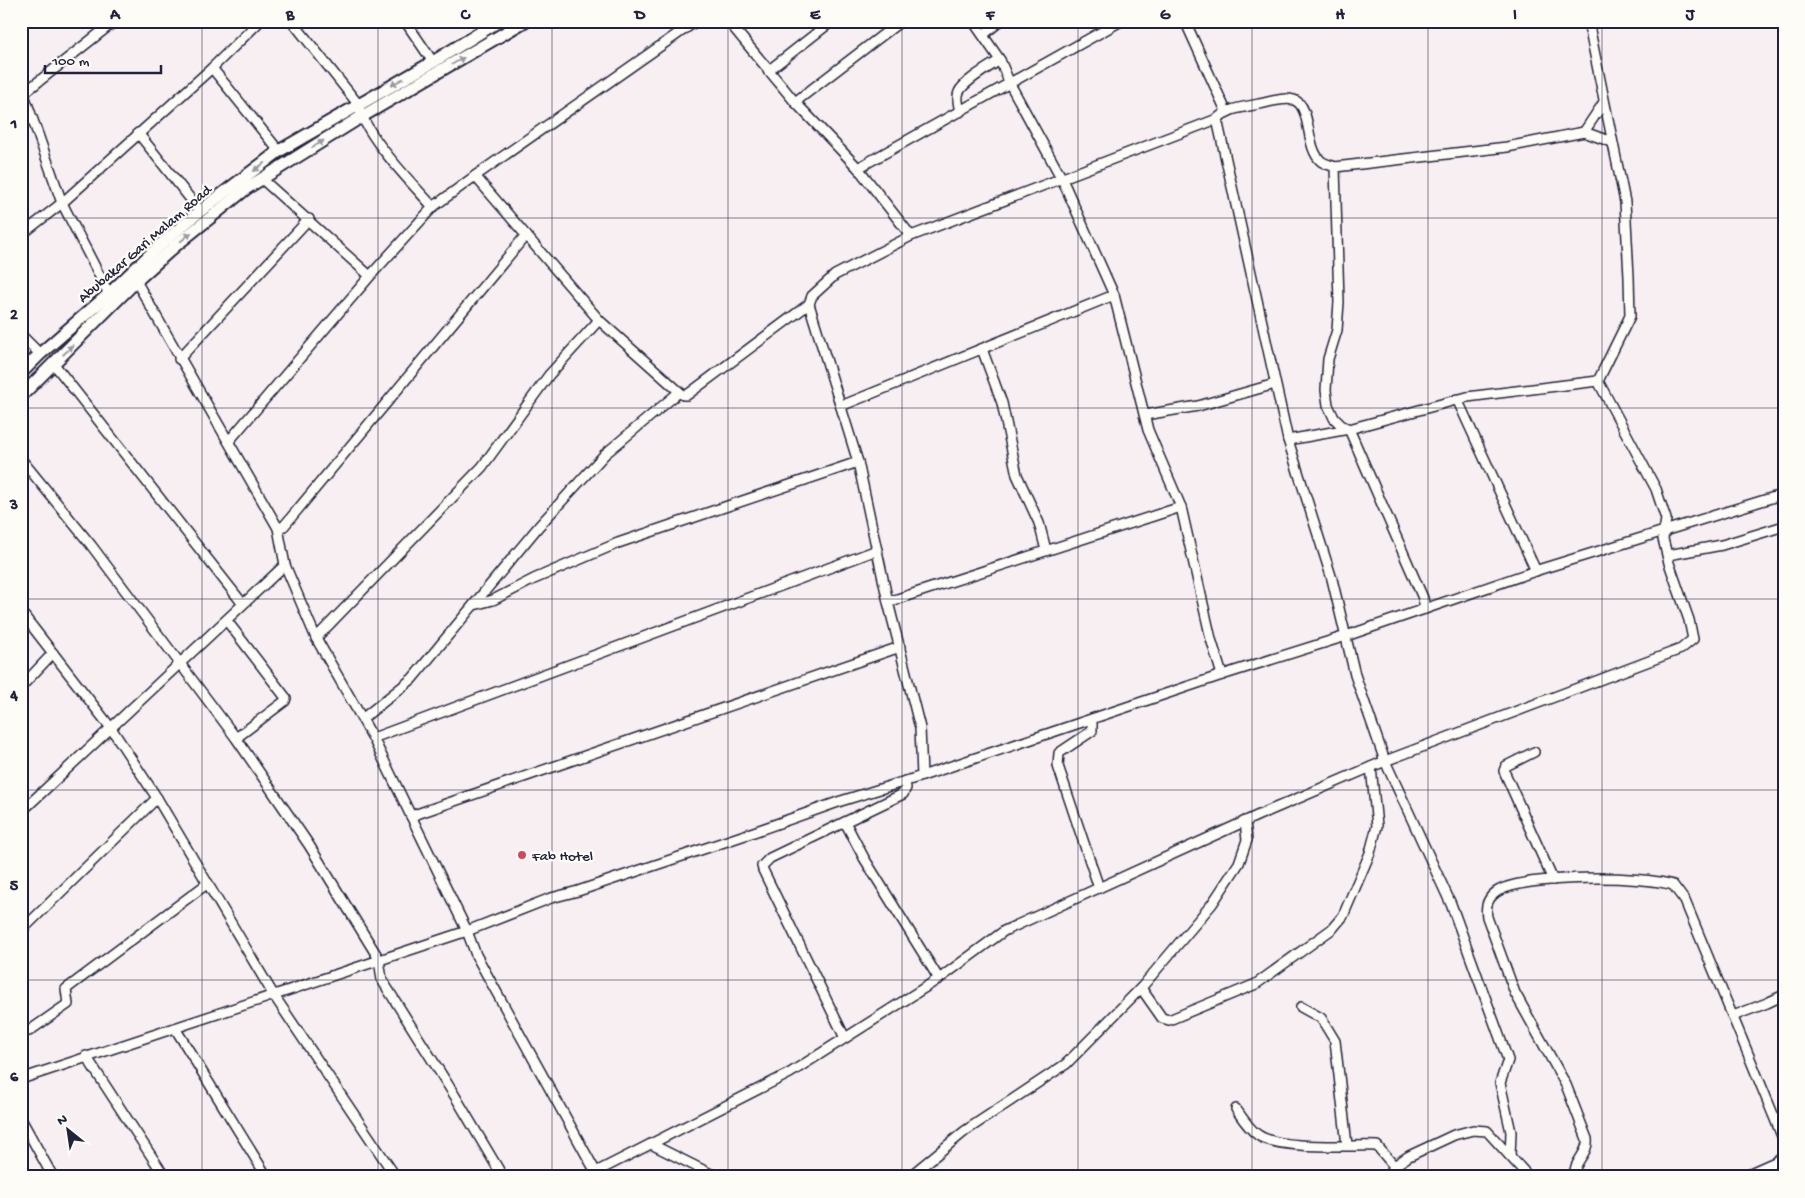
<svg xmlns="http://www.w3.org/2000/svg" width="1805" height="1198" font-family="'Gochi Hand',sans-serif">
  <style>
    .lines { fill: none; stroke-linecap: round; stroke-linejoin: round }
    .minor-casing { stroke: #22223b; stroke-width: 12 }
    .tertiary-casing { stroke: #22223b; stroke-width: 15 }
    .minor { stroke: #fdfcf7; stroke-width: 9 }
    .tertiary { stroke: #fdfcf7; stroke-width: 11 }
    .oneway { fill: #9a9aa2 }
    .grid { fill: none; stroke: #22223b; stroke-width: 1; stroke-opacity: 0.55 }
    .poi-dot { fill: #d1495b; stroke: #fdfcf7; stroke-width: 2 }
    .labels { text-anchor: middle; stroke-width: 4.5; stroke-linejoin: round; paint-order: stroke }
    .street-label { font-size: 15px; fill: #22223b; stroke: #fdfcf7 }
    .poi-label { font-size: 15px; fill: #22223b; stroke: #fdfcf7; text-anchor: start }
    .neatline { fill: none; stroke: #22223b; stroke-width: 2 }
    .grid-label { font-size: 16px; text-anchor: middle; font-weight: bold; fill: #22223b }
  </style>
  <rect width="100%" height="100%" fill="#f8eff2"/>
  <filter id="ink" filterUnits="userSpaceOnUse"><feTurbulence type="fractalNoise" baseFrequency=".02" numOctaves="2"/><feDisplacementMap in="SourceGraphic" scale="10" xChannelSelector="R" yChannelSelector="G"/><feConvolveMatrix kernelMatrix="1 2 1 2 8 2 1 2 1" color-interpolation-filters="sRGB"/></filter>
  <g filter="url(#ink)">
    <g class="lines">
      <defs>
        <g id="minor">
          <path d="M 292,21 L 358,104 C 365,136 411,182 433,207"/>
          <path d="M 405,21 L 433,62"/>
          <path d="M 728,21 L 795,102 L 858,168 L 911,236"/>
          <path d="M 973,21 L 1000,60 L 1010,84 L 1062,179 L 1114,295 L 1148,430 L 1181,507 L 1211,639 L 1222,675 L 1346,636 L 1541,569 L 1784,494"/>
          <path d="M 1185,21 L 1226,111"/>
          <path d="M 1588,21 L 1625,202 L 1629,277 L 1630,316 L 1598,381"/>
          <path d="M 983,35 L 1000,21"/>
          <path d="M 212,68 L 279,151"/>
          <path d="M 768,71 L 832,21"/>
          <path d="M 21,86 L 62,203 L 109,294"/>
          <path d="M 24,93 L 115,21"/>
          <path d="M 795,102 L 901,21"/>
          <path d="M 960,112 C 959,106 956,98 959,92 C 964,81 989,67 1000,60"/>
          <path d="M 1217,119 L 1288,440 L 1332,579 L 1355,675 L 1385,761 L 1451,904 L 1508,1060 L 1500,1083 L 1511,1132 L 1510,1156"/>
          <path d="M 1584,132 L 1604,102"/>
          <path d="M 138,133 L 200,211"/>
          <path d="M 1335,167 L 1339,302 L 1337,330 L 1328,359 L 1326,390 L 1328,405 L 1334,418 L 1341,425 L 1349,429 L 1467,397 L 1598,381"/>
          <path d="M 858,168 L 1121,21"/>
          <path d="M 475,176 L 599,320 L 683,395 L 687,395 L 809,304"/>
          <path d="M 262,179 L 370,276"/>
          <path d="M 21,235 L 62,203 L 212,68 L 260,21"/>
          <path d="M 136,281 L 278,528 L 285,565 L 316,638 L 373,738 L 467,931 L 476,955 L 598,1176"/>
          <path d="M 21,335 L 40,354"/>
          <path d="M 982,349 L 1002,403 L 1017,475 L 1039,523 L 1046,550"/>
          <path d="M 179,359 L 309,219"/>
          <path d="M 54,364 L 243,604"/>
          <path d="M 1457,399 L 1536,571"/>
          <path d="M 841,406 L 1114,295"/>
          <path d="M 1145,415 L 1198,406 L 1275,384"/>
          <path d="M 1288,440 L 1349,429 L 1423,598 L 1425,609"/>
          <path d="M 229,441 L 370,276 L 433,207 L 475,176 L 696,21"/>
          <path d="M 21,459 L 91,545 L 236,738 L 309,845 L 379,959 L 382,980 L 455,1096 L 503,1177"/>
          <path d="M 278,528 L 284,526 L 526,235"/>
          <path d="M 1668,555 L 1722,545 L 1784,526"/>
          <path d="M 888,602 L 1181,507"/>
          <path d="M 474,605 L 493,600 L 534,579 L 618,543 L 858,462"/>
          <path d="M 21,612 L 111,728 L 157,798 L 273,994 L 396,1177"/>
          <path d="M 227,621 L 286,698 L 285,701 L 236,738"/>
          <path d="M 316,638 L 482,467 L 549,375 L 599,320"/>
          <path d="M 21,687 L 53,653"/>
          <path d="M 362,719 L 412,679 L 539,526 L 605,454 L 678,393"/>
          <path d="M 1092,719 L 1092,731 L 1059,753 L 1058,766 L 1099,888"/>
          <path d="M 373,738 L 877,550"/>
          <path d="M 1534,752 L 1506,766 L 1504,771 L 1553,880"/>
          <path d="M 922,776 L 1222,675"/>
          <path d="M 21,812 L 285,565"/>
          <path d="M 411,816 L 900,647"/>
          <path d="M 845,822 L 864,858 L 939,979"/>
          <path d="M 21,931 L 157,798"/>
          <path d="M 1141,988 L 1162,1018 L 1169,1020 L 1256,984 L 1332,929 L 1343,916 L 1370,853 L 1377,826 L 1371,767"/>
          <path d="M 1301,1007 L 1321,1018 L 1335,1041 L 1347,1145"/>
          <path d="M 1733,1016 L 1767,1003 L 1784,995"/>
          <path d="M 175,1028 L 267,1177"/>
          <path d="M 29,1031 L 68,1004 L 66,989 L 208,883"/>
          <path d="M 845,1038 L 763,870 L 762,866 L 770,858 L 903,794 L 906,788 L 905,781"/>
          <path d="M 86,1056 L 165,1177"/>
          <path d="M 21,1079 L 467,931 L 551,898 L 578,891 L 748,834 L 841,801 L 922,776 L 920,728 L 888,602 L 858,462 L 809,304 L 812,296 L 835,275 L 911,236 L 1217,119 C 1230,107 1242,108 1259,104 C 1270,102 1283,97 1294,100 C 1312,106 1305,148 1321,161 C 1324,164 1331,165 1335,167 L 1507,147 L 1584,132 L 1612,142"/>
          <path d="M 1236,1109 C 1242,1118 1249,1129 1258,1135 C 1279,1150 1349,1145 1377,1146 L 1394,1166"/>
          <path d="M 21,1119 L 53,1177"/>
          <path d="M 651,1144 L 717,1177"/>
          <path d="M 586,1177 L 790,1073 L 943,976 L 1004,931 L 1259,815 L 1385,761 L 1681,649 L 1693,639 L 1689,620 L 1669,563 L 1663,539 L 1666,519 L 1656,489 L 1598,381"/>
          <path d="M 909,1177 L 965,1131 L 1066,1064 L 1141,988 L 1212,904 L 1239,863 L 1247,840 L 1245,821"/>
          <path d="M 1389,1177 L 1394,1166 L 1409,1156 L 1454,1135 L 1473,1130 L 1487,1131 L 1529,1177"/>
          <path d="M 1575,1177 C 1572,1162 1589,1154 1587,1139 L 1566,1085 L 1515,993 L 1487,917 C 1485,905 1488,897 1498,891 C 1525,875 1643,875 1673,885 L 1685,901 L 1784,1141"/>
          <path d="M 1741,1177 L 1775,1162 L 1784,1155"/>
        </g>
        <g id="tertiary">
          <path d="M 21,373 L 40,354 L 109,294 L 161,244 L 200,211 L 279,151 L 433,62 L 499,21"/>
          <path d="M 21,396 L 136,281 L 175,246 L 247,188 L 361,117 L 525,21"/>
        </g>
      </defs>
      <use href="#minor" class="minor-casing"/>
      <use href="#tertiary" class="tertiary-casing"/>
      <use href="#minor" class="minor"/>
      <use href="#tertiary" class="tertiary"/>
    </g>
    <defs><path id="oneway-solid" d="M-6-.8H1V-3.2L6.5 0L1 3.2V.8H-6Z" transform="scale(1.25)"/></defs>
    <g class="oneway">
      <use href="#oneway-solid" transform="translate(458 61) rotate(-30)"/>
      <use href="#oneway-solid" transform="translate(397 82) rotate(151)"/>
      <use href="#oneway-solid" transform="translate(318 144) rotate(-32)"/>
      <use href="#oneway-solid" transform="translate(259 167) rotate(142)"/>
      <use href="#oneway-solid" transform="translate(186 237) rotate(-39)"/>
      <use href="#oneway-solid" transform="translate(68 350) rotate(-45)"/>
    </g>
  </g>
  <path class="grid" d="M 202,21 L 202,1177M 378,21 L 378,1177M 552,21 L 552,1177M 728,21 L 728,1177M 902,21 L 902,1177M 1078,21 L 1078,1177M 1252,21 L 1252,1177M 1428,21 L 1428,1177M 1602,21 L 1602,1177M 21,218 L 1784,218M 21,408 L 1784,408M 21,599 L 1784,599M 21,790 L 1784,790M 21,980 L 1784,980"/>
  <circle class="poi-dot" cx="522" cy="855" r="5"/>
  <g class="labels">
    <g class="street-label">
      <text transform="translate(144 243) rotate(-41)" y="5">Abubakar Gari Malam Road</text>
    </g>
    <g class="poi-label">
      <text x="532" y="860">Fab Hotel</text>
    </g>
  </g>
  <rect width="1805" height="1198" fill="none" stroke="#fdfcf7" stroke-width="55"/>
  <g transform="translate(68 1130) rotate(330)" stroke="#fdfcf7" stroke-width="4" paint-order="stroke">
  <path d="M0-4L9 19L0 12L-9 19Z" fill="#22223b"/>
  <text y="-8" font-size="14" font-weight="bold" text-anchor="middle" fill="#22223b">N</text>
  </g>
  <path d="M45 65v8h116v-8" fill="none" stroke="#22223b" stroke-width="2.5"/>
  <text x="52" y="65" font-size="15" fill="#22223b" stroke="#fdfcf7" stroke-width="4" paint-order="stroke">100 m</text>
  <rect x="28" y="28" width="1750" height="1142" class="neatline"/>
  <g class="grid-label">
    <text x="115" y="19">A</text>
    <text x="290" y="19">B</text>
    <text x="465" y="19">C</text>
    <text x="640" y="19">D</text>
    <text x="815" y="19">E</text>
    <text x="990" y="19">F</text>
    <text x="1165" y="19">G</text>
    <text x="1340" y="19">H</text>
    <text x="1515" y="19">I</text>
    <text x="1690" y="19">J</text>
    <text x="14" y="128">1</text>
    <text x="14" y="319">2</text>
    <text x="14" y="509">3</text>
    <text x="14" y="700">4</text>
    <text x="14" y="890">5</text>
    <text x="14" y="1081">6</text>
  </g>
</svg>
